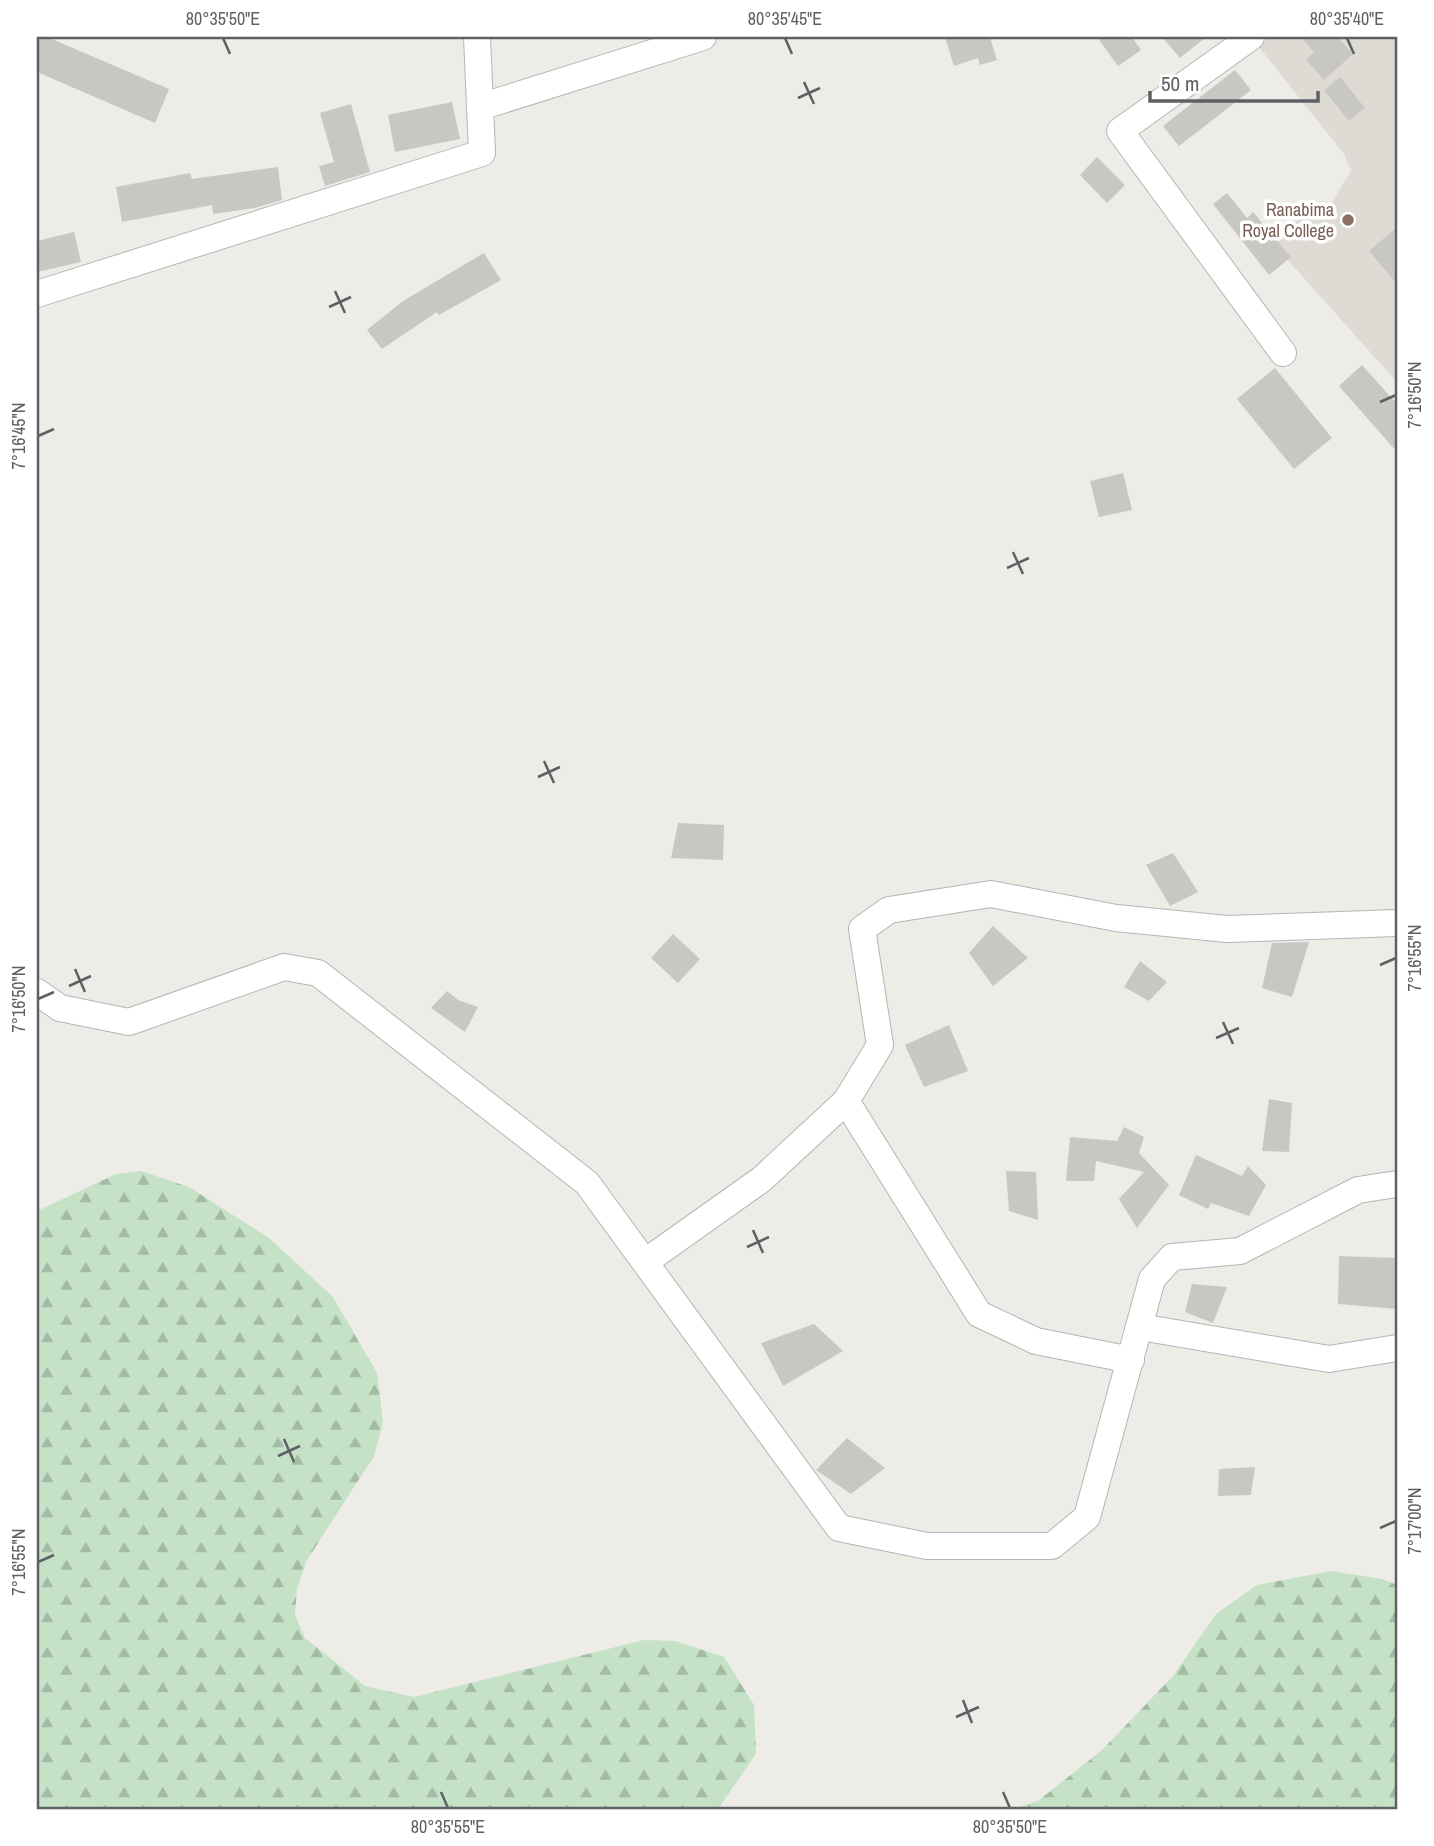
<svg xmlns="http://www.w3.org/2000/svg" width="1434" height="1846" font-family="'Archivo Narrow',sans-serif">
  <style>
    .education { fill: #dddbd4 }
    .forest { fill: url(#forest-firs) }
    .building { fill: #c9c7c2 }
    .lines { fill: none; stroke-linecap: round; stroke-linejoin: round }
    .minor-casing { stroke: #b3b5b9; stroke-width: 28 }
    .minor { stroke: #fff; stroke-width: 26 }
    .ticks { fill: none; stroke: #5d6064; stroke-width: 2.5 }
    .education-dot { fill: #8d6e63; stroke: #fff; stroke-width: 2.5 }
    .labels { text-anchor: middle; stroke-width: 7; stroke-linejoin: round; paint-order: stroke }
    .education-label { font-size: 18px; fill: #785e54; stroke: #fff; text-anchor: end }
    .neatline { fill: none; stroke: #5d6064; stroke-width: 2.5 }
    .ticks-label { font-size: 18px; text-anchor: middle; fill: #5d6064 }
  </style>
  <defs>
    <pattern id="forest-firs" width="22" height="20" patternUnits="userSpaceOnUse" patternTransform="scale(1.75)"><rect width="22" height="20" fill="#c5e2c7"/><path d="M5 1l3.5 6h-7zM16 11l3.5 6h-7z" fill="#a3bba5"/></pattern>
  </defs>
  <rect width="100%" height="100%" fill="#eeece6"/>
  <path class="education" d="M 1251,37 L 1397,37 L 1397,382 L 1267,237 L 1332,202 L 1351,171 L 1344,154 Z"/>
  <g class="forest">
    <path d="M 141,1171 L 189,1187 L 269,1238 L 333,1297 L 377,1373 L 383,1422 L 374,1456 L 307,1560 L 297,1588 L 295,1615 L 305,1638 L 365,1686 L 414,1697 L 644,1640 L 676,1641 L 724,1657 L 754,1705 L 756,1754 L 718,1809 L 37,1809 L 37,1211 L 116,1174 Z"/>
    <path d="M 1331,1571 L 1382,1579 L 1397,1585 L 1397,1809 L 1013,1809 L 1038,1801 L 1102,1750 L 1173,1676 L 1216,1614 L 1257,1585 Z"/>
  </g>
  <g class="building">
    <path d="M 37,37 L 47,37 L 169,89 L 155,123 L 37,72 Z"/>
    <path d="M 945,37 L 990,37 L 997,60 L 980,65 L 978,58 L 954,66 Z"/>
    <path d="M 1097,37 L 1132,37 L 1141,50 L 1118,66 Z"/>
    <path d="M 1162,37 L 1206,37 L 1180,58 Z"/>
    <path d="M 1301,37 L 1337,37 L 1353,54 L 1324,80 L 1306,60 L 1314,52 Z"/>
    <path d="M 1235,70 L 1251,90 L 1179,146 L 1163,126 Z"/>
    <path d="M 1340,77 L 1365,108 L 1349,121 L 1324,90 Z"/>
    <path d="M 452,102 L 460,139 L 395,152 L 388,115 Z"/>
    <path d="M 351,104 L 370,172 L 325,186 L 319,166 L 334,162 L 320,113 Z"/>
    <path d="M 1097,157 L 1125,185 L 1107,203 L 1080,175 Z"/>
    <path d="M 278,167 L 282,200 L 255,208 L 213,214 L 212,205 L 122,222 L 116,187 L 190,173 L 192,179 Z"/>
    <path d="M 1227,193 L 1247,218 L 1253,212 L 1291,257 L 1269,275 L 1213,204 Z"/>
    <path d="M 1397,227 L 1397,284 L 1369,251 Z"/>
    <path d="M 74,232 L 81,262 L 37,272 L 37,241 Z"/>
    <path d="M 484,253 L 501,280 L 439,315 L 437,312 L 382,349 L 367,330 L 403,301 Z"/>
    <path d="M 1362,365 L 1397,404 L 1397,452 L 1339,386 Z"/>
    <path d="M 1275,368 L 1332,438 L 1294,469 L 1237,399 Z"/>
    <path d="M 1123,473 L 1132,510 L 1099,517 L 1090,481 Z"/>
    <path d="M 678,823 L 724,825 L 723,860 L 671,858 Z"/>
    <path d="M 1173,853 L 1198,892 L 1170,906 L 1146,865 Z"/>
    <path d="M 993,926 L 1028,958 L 993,986 L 969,953 Z"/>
    <path d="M 673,934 L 700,959 L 678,983 L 651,958 Z"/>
    <path d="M 1309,942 L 1292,997 L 1262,988 L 1272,943 Z"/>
    <path d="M 1140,961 L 1167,982 L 1149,1001 L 1124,987 Z"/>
    <path d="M 447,991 L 458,1000 L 478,1007 L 465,1032 L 431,1008 Z"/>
    <path d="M 949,1025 L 968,1071 L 924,1087 L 905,1045 Z"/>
    <path d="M 1269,1099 L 1292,1103 L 1289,1152 L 1262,1151 Z"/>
    <path d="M 1124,1127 L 1144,1137 L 1139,1153 L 1169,1185 L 1137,1228 L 1119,1199 L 1144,1172 L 1096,1161 L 1094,1181 L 1066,1181 L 1070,1137 L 1117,1141 Z"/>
    <path d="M 1196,1155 L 1242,1176 L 1248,1166 L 1266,1185 L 1249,1216 L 1211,1203 L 1208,1209 L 1179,1195 Z"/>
    <path d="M 1006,1171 L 1036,1172 L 1038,1220 L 1009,1211 Z"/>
    <path d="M 1339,1256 L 1397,1258 L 1397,1309 L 1338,1304 Z"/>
    <path d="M 1192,1284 L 1227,1287 L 1213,1323 L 1185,1312 Z"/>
    <path d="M 814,1324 L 843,1351 L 783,1386 L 761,1343 Z"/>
    <path d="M 847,1438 L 885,1468 L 851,1494 L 816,1470 Z"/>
    <path d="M 1255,1467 L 1251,1495 L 1218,1496 L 1219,1469 Z"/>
  </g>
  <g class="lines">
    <defs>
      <g id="minor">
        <path d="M 477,37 L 480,107"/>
        <path d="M 1251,37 L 1120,131 L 1283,353"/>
        <path d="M 37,294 L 482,153 L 480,107 L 703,37"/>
        <path d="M 37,992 L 60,1008 L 129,1022 L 284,967 L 318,973 L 587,1183 L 839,1528 L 927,1546 L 1052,1546 L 1087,1517 L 1152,1279 L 1172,1257 L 1240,1251 L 1358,1190 L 1397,1184"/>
        <path d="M 846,1101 L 979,1314 L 1036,1341 L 1131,1360"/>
        <path d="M 645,1262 L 762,1179 L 846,1101 L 880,1045 L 862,929 L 889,910 L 991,894 L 1116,918 L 1227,929 L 1397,923"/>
        <path d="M 1140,1327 L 1329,1359 L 1397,1348"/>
      </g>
    </defs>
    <use href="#minor" class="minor-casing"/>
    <use href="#minor" class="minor"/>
  </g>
  <path class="ticks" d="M 223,38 L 230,54M 785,38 L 792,54M 1347,38 L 1354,54M 804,82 L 814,104M 798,98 L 820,88M 335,291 L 345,313M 329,307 L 351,297M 1380,402 L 1396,395M 38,436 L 54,429M 1013,552 L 1023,574M 1007,568 L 1029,558M 544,761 L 554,783M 538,777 L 560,767M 1380,965 L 1396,958M 75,969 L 85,992M 69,986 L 91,976M 38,999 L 54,992M 1223,1022 L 1233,1044M 1216,1038 L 1239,1028M 753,1230 L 763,1253M 747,1247 L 769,1237M 284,1439 L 294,1462M 278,1456 L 300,1446M 1380,1528 L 1396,1521M 38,1562 L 54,1555M 963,1700 L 972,1723M 956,1717 L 979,1707M 441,1792 L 448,1808M 1003,1792 L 1010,1808"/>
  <circle class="education-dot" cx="1348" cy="220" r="7"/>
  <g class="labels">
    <g class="education-label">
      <text x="1334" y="216">Ranabima<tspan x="1334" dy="21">Royal College</tspan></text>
    </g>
  </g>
  <rect width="1434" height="1846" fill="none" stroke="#ffffff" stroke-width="77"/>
  <path d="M1150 91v10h168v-10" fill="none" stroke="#5d6064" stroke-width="3.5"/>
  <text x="1161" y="91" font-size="21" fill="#5d6064" stroke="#ffffff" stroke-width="5" paint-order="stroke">50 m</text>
  <rect x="38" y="38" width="1358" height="1770" class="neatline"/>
  <g class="ticks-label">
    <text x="223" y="25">80°35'50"E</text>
    <text x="785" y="25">80°35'45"E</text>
    <text x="1347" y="25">80°35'40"E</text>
    <text transform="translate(1415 395) rotate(-90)" y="6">7°16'50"N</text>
    <text transform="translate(19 436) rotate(-90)" y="6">7°16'45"N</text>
    <text transform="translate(1415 958) rotate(-90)" y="6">7°16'55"N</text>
    <text transform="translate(19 999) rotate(-90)" y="6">7°16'50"N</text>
    <text transform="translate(1415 1521) rotate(-90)" y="6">7°17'00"N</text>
    <text transform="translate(19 1562) rotate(-90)" y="6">7°16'55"N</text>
    <text x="448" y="1833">80°35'55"E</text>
    <text x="1010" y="1833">80°35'50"E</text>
  </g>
</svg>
